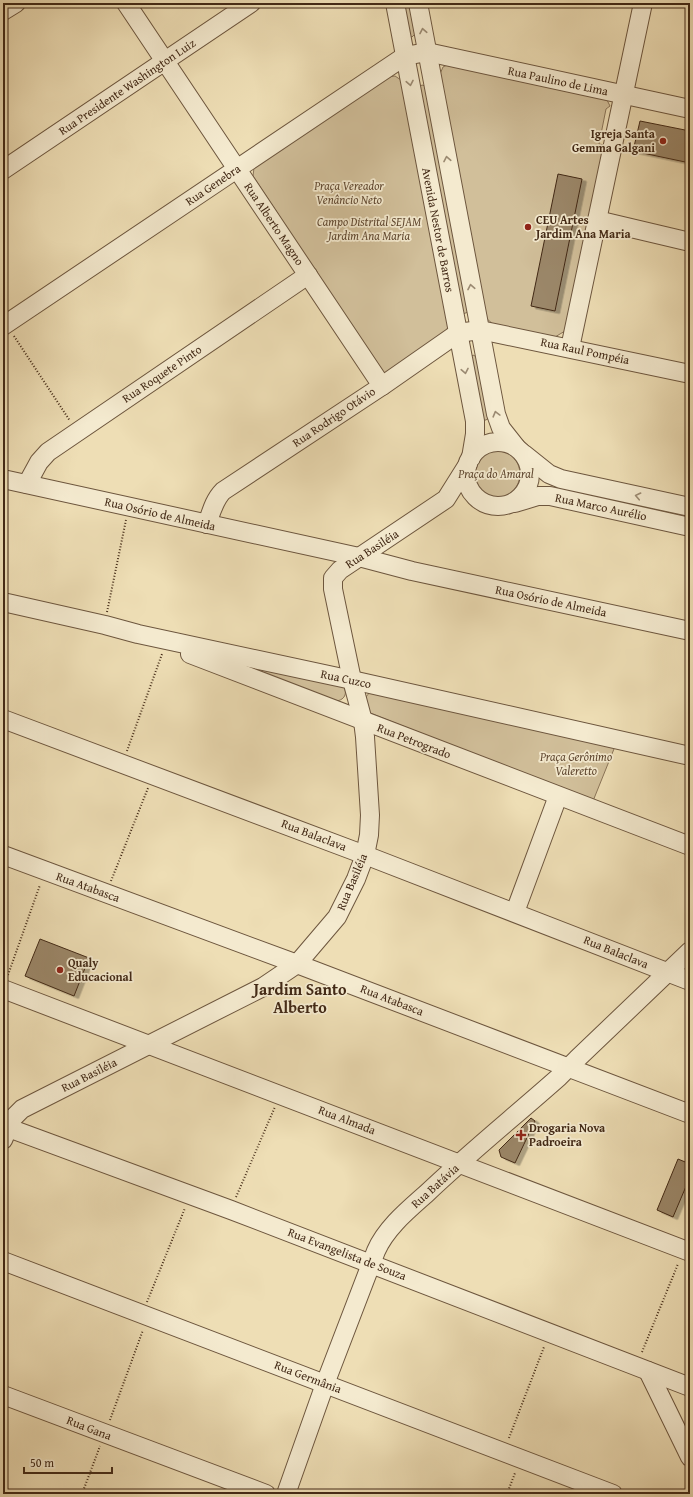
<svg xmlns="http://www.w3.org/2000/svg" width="693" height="1497" font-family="'Gentium Book Plus',serif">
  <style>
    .green { fill: #d1bf9a; stroke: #8a7458 }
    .building { fill: #9b8769; stroke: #422916; filter: url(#shadow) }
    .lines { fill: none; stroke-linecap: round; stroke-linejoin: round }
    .minor-casing { stroke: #6d563e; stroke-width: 20 }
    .path { stroke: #422916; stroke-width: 2; stroke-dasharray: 1 2; stroke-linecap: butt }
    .minor { stroke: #f4eacf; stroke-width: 18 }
    .oneway { stroke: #9b8a72 }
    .poi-dot { fill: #8f2418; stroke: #f4eacf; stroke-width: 1.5 }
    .labels { text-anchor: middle; stroke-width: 3.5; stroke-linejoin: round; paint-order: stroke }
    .street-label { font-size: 12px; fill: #422916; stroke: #f4eacf }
    .poi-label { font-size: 12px; font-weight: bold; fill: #422916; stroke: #f4eacf; text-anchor: start }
    .park-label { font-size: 12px; font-style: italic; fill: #5f4730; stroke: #f4eacf }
    .district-label { font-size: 16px; font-weight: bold; fill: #422916; stroke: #f4eacf }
  </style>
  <defs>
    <filter id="shadow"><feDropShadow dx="4.5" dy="2.5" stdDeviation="0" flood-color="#0004"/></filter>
  </defs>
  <rect width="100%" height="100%" fill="#eedeb5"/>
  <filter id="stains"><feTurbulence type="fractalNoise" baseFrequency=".005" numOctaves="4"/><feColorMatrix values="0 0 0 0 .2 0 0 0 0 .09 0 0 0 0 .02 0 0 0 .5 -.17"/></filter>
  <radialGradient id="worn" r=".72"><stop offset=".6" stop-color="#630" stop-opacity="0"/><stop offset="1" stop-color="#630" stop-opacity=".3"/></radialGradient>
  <g class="green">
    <path d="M 402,3 L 410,3 L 416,33 L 412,37 L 409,36 Z"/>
    <path d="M 447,65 L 607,100 L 610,106 L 606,109 L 599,144 L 605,145 L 565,331 L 555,337 L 494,325 L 486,318 L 440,74 L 443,67 Z"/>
    <path d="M 395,76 L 401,80 L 449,325 L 446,331 L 387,373 L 383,373 L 253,176 L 254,168 L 388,77 Z"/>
    <path d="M 422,85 L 425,86 L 468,312 L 463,314 L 419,87 Z"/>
    <path d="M 473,355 L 477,357 L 488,419 L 483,421 L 471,357 Z"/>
    <circle cx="496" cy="474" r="24"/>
    <path d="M 556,486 L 653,507 L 653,509 L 652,512 L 555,489 Z"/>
    <path d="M 250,664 L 342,685 C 348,691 346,700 336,701 L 248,668 Z"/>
    <path d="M 370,692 L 616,744 L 593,801 L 370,713 L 365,698 Z"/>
  </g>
  <g class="building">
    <path d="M 640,121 L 690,131 L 690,163 L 633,151 Z"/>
    <path d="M 558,174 L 582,179 L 555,311 L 531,306 Z"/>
    <path d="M 40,939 L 89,958 L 74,996 L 25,976 Z"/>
    <path d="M 531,1118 L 535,1121 L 515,1163 L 501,1157 L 499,1150 Z"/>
    <path d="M 678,1159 L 690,1164 L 690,1177 L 673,1217 L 657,1210 Z"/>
  </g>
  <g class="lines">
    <defs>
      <g id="minor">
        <path d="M 126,3 L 382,386"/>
        <path d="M 395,3 L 475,421 L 475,434 L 471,458"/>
        <path d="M 418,3 L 496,414 L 501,428 L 516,447"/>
        <path d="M 3,11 L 16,3"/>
        <path d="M 3,170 L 251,3"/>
        <path d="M 597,220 L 690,242"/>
        <path d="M 3,326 L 405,56 L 427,52 L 690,109"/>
        <path d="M 570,348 L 643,3"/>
        <circle cx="498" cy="474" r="32"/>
        <path d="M 524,454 L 549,474 L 561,479 L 690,507"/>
        <path d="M 3,479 L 359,557 L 412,571 L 690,631"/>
        <path d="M 27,484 L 39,462 L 48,452 L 308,275"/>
        <path d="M 515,503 L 538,496 L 550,496 L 690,527"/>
        <path d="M 207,524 C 211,513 214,500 223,491 L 382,386 L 458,333 L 480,330 L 690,374"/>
        <path d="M 3,602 L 105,625 L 138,634 L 352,680 L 690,756"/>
        <path d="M 190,654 L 690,846"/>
        <path d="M 3,719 L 365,855 L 690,981"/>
        <path d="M 3,855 L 297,964 L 690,1114"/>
        <path d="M 515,912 L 558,796"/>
        <path d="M 3,989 L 690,1252"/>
        <path d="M 3,1126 L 231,1210 L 690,1387"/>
        <path d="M 3,1140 L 12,1119 L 22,1109 L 263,987 L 297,964 L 337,917 L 356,879 L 365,855 L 369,835 L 370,815 L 365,737 L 363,721 L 352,680 L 333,589 L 333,578 L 340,570 L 446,499 L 468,464"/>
        <path d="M 3,1261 L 613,1494"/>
        <path d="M 648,1371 L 690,1457"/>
        <path d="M 3,1395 L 266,1494"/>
        <path d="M 286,1494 L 325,1384 L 376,1251 C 386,1228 408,1210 426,1194 C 469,1153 515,1116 559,1077 L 577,1059 L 690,951"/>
      </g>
    </defs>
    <use href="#minor" class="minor-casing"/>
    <g class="path">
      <path d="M 14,336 L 70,421"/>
      <path d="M 107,612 L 126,520"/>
      <path d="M 127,751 L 162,654"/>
      <path d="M 111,881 L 148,788"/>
      <path d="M 8,975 L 40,885"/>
      <path d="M 236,1197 L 275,1107"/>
      <path d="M 147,1302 L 185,1208"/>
      <path d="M 642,1352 L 678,1264"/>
      <path d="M 110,1420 L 143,1330"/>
      <path d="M 509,1438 L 544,1347"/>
      <path d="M 82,1494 L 100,1446"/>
      <path d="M 507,1494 L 515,1473"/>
    </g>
    <use href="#minor" class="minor"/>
  </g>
  <defs><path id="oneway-chevron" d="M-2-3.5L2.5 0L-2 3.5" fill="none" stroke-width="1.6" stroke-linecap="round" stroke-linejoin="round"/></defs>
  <g class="oneway">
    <use href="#oneway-chevron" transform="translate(423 31) rotate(-101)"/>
    <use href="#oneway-chevron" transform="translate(410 83) rotate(79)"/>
    <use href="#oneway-chevron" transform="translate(447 159) rotate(-101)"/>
    <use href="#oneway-chevron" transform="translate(471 287) rotate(-101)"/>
    <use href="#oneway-chevron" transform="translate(465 371) rotate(79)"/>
    <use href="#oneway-chevron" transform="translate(496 414) rotate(-105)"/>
    <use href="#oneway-chevron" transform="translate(638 496) rotate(-168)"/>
  </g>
  <g class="poi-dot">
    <circle cx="663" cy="141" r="4"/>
    <circle cx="528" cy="227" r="4"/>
    <circle cx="60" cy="970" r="4"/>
    <path d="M519 1129h4v4h4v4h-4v4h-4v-4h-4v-4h4z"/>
  </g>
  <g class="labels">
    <g class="street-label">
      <text transform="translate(558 81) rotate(12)" y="4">Rua Paulino de Lima</text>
      <text transform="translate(127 87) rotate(-34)" y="4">Rua Presidente Washington Luiz</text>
      <text transform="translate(213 185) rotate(-34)" y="4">Rua Genebra</text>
      <text transform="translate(274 224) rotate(56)" y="4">Rua Alberto Magno</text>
      <text transform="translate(438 230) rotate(79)" y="4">Avenida Nestor de Barros</text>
      <text transform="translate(585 351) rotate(12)" y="4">Rua Raul Pompéia</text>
      <text transform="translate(162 374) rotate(-34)" y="4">Rua Roquete Pinto</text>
      <text transform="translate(334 417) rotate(-34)" y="4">Rua Rodrigo Otávio</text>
      <text transform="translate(601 507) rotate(12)" y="4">Rua Marco Aurélio</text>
      <text transform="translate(160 514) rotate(13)" y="4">Rua Osório de Almeida</text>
      <text transform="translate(372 549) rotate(-33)" y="4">Rua Basiléia</text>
      <text transform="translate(551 601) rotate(12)" y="4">Rua Osório de Almeida</text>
      <text transform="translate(346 679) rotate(12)" y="4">Rua Cuzco</text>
      <text transform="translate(414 741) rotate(21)" y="4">Rua Petrogrado</text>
      <text transform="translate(314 835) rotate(21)" y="4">Rua Balaclava</text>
      <text transform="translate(352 882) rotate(-67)" y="4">Rua Basiléia</text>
      <text transform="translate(88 887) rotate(20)" y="4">Rua Atabasca</text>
      <text transform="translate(616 952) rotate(22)" y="4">Rua Balaclava</text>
      <text transform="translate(392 1000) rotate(21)" y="4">Rua Atabasca</text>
      <text transform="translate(89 1075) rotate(-27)" y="4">Rua Basiléia</text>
      <text transform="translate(347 1120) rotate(21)" y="4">Rua Almada</text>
      <text transform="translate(435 1186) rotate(-42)" y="4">Rua Batávia</text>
      <text transform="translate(347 1254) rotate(21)" y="4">Rua Evangelista de Souza</text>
      <text transform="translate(308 1377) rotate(21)" y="4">Rua Germânia</text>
      <text transform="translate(89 1428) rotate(21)" y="4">Rua Gana</text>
    </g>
    <g class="poi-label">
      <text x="655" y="138" text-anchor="end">Igreja Santa<tspan x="655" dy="14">Gemma Galgani</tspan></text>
      <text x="536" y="224">CEU Artes<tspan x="536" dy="14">Jardim Ana Maria</tspan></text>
      <text x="68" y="967">Qualy<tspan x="68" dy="14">Educacional</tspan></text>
      <text x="529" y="1132">Drogaria Nova<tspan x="529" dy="14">Padroeira</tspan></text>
    </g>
    <g class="park-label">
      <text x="349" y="190">Praça Vereador<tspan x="349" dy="14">Venâncio Neto</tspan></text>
      <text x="369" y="226">Campo Distrital SEJAM<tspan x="369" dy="14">Jardim Ana Maria</tspan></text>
      <text x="496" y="478">Praça do Amaral</text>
      <text x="576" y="761">Praça Gerônimo<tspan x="576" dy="14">Valeretto</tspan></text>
    </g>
    <g class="district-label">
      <text x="300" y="995">Jardim Santo<tspan x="300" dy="18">Alberto</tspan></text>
    </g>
  </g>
  <rect width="693" height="1497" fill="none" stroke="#eedeb5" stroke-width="16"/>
  <rect x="4" y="4" width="685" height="1489" fill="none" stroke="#422916" stroke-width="2"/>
  <rect x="8" y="8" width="677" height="1481" fill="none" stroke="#422916"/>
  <path d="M24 1467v6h88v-6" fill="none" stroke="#422916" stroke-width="2"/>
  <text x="30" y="1467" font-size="12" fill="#422916" stroke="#f4eacf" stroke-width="3" paint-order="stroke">50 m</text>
  <rect width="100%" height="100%" filter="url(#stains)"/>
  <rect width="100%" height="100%" fill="url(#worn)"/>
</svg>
